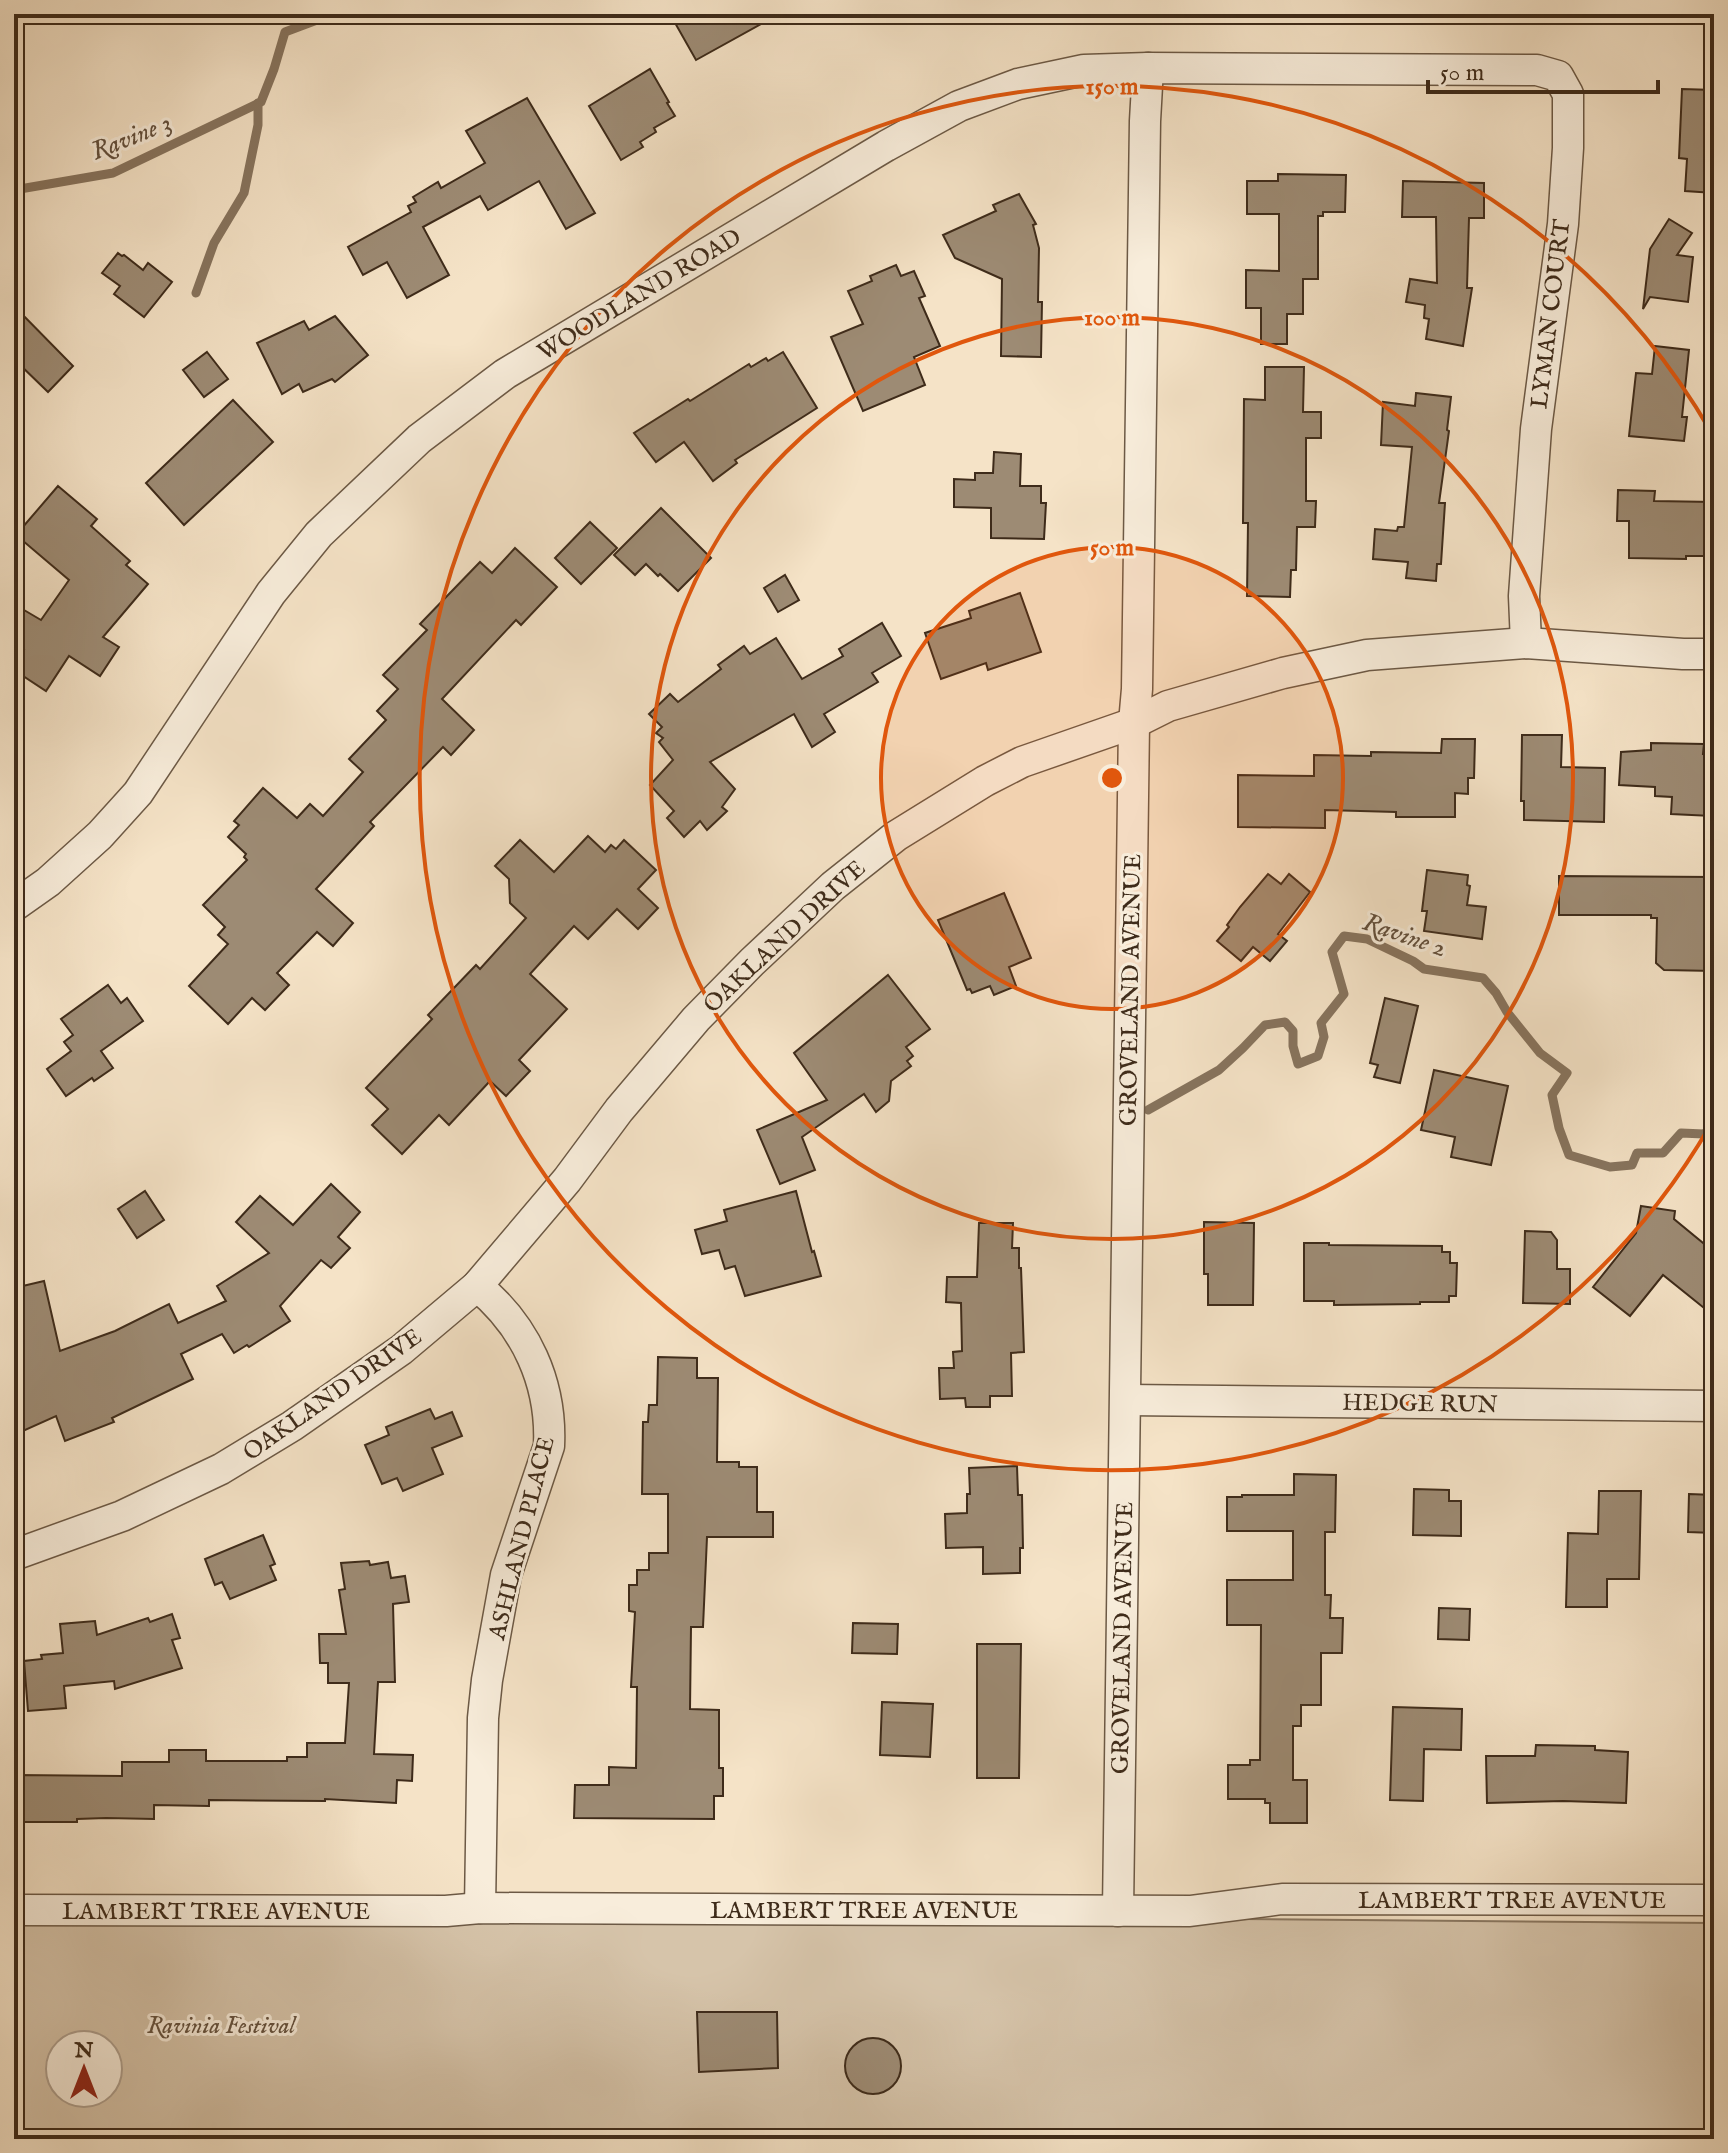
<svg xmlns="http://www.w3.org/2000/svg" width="1728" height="2153" font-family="'IM FELL English',serif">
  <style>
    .green { fill: #d6c4aa; stroke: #8a7862; stroke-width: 2; fill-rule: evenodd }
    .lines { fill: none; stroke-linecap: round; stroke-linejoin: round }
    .stream { stroke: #87745e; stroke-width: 9 }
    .building { fill: #9d8b74; stroke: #3e2b1a; stroke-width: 2 }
    .minor-casing { stroke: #6c5945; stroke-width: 33 }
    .minor { stroke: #f8eddb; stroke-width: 30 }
    .ring { fill: none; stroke: #e0570d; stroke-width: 4 }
    .labels { text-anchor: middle; stroke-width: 6; stroke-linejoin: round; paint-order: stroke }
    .street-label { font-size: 24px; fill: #3e2b1a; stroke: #f8eddb }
    .park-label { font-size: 24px; font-style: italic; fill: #64513e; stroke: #f8eddb }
    .water-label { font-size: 26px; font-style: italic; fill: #624f3c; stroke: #f8eddb }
    .centre { fill: #e0570d; stroke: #f8eddb; stroke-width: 4 }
    .ring-label { font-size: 24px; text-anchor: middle; font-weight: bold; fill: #e0570d; stroke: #f8eddb; stroke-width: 6; stroke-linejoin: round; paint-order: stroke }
  </style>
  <rect width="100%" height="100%" fill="#f5e3c7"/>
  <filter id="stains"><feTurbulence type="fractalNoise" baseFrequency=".0025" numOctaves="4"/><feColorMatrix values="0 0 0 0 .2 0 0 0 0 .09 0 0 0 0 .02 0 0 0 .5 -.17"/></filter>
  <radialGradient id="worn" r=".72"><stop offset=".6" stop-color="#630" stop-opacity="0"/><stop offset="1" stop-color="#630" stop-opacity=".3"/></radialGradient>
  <path class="green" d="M 14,1909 L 1714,1923 L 1714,2139 L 14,2139 ZM 60,2045 L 108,2045 L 108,2093 L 60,2093 Z"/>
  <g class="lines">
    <g class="stream">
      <path d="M 14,190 L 113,173 L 261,102 L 274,69 L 285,32 L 333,14"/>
      <path d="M 196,293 L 214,243 L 244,193 L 258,125 L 258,103"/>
      <path d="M 1148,1110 L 1219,1070 L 1243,1048 L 1265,1025 L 1285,1022 L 1293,1031 L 1293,1046 L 1298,1064 L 1318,1056 L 1324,1037 L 1321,1023 L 1344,994 L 1332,952 L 1344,936 L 1367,939 L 1413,961 L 1424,969 L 1483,978 L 1496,993 L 1507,1012 L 1540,1053 L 1567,1073 L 1552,1095 L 1559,1128 L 1569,1155 L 1610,1167 L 1632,1165 L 1637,1153 L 1663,1153 L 1681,1133 L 1704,1134 L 1714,1125"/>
    </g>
  </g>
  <g class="building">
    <path d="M 670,14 L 779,14 L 696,60 Z"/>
    <path d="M 650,69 L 669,102 L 667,103 L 675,116 L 654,128 L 656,132 L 640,142 L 643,147 L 621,160 L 589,106 Z"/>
    <path d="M 1682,89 L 1714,90 L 1714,193 L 1685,191 L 1687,159 L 1679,158 Z"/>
    <path d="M 527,98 L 595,213 L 566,229 L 539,181 L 488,210 L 480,196 L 423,227 L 449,275 L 407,298 L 387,262 L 363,275 L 348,247 L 411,212 L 408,206 L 416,202 L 413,197 L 438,182 L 441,188 L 485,163 L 466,131 Z"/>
    <path d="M 1278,174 L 1346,175 L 1345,212 L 1323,212 L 1323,216 L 1318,216 L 1318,279 L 1303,279 L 1303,314 L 1287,314 L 1287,344 L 1261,344 L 1261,308 L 1246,308 L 1246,270 L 1279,271 L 1279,214 L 1247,214 L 1247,181 L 1278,181 Z"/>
    <path d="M 1403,181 L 1484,183 L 1484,218 L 1469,218 L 1467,288 L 1472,288 L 1463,346 L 1426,339 L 1429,319 L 1424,318 L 1425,305 L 1406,302 L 1410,279 L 1437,283 L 1436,217 L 1402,217 Z"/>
    <path d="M 1019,194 L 1036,224 L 1033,225 L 1039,248 L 1038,302 L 1042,302 L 1041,357 L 1001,356 L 1002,279 L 955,258 L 943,235 L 996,211 L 993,205 Z"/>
    <path d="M 1669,219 L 1692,233 L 1677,255 L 1693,257 L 1688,302 L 1650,297 L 1643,309 L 1650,249 Z"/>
    <path d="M 118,253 L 122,256 L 124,255 L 143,270 L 148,263 L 172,282 L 144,317 L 114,294 L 120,286 L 102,273 Z"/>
    <path d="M 896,265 L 901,276 L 914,271 L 925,296 L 919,298 L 940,346 L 914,357 L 925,385 L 863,411 L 831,337 L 863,324 L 848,291 L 872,281 L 870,276 Z"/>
    <path d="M 14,306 L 73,366 L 48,392 L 14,359 Z"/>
    <path d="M 335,316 L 368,355 L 335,382 L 332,379 L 303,392 L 299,384 L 282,394 L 257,343 L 304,321 L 309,330 Z"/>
    <path d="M 1655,346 L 1689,350 L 1682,417 L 1687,417 L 1684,441 L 1629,436 L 1636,373 L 1652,374 Z"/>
    <path d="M 207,352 L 228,379 L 204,397 L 183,370 Z"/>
    <path d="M 783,352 L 817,408 L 735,460 L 737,463 L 713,481 L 684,442 L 656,462 L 634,433 L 688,399 L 690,401 L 749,364 L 751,367 L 766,358 L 768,361 Z"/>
    <path d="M 1265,367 L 1304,367 L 1303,412 L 1321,412 L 1321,438 L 1306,438 L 1306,501 L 1316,501 L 1315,527 L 1297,527 L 1296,570 L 1291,570 L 1290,597 L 1247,596 L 1248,523 L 1243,523 L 1244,399 L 1265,400 Z"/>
    <path d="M 1416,393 L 1451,397 L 1447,430 L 1449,431 L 1439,503 L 1445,503 L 1441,564 L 1437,564 L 1436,581 L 1406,578 L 1408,562 L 1373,559 L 1375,529 L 1397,531 L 1398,527 L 1404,527 L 1412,447 L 1381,445 L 1383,402 L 1415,406 Z"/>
    <path d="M 233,400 L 273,442 L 184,525 L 146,483 Z"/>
    <path d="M 994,452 L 1021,454 L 1020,486 L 1041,486 L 1041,503 L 1046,503 L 1044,539 L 991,538 L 991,508 L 954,507 L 954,479 L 975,480 L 975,473 L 993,473 Z"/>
    <path d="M 58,486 L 97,519 L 91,526 L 130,561 L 126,565 L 148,584 L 103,637 L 119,647 L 100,676 L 69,656 L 46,691 L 14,670 L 14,666 L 24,650 L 14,643 L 14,626 L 24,610 L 41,620 L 69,580 L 16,535 Z"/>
    <path d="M 1618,490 L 1655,491 L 1654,501 L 1714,502 L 1714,556 L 1686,556 L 1686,559 L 1629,558 L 1629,521 L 1617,521 Z"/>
    <path d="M 661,508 L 711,558 L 678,591 L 660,574 L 658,576 L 646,564 L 635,575 L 614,555 Z"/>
    <path d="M 590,522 L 617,548 L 581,584 L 555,558 Z"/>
    <path d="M 515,548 L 557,587 L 521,625 L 516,620 L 442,699 L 474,730 L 451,755 L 443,747 L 370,822 L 374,826 L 316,889 L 353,923 L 333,946 L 317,932 L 277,973 L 289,985 L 265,1010 L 252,998 L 228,1024 L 189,986 L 228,944 L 218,935 L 225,927 L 203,905 L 247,860 L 244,857 L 246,854 L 228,837 L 239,825 L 234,821 L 263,788 L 297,818 L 310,804 L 323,816 L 363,772 L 349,759 L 386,720 L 377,711 L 398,689 L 383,675 L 427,630 L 420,624 L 480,562 L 492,573 Z"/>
    <path d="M 785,575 L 799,600 L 778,612 L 764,588 Z"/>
    <path d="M 1020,593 L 1041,652 L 988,670 L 986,663 L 941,679 L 925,633 L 971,618 L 969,611 Z"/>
    <path d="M 882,623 L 901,656 L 872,673 L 878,682 L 824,714 L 835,732 L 812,747 L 794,714 L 710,762 L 735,789 L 722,807 L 727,811 L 707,830 L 700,821 L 684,837 L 667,818 L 674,811 L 650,785 L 673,760 L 659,742 L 663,738 L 656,733 L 662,727 L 649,714 L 670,694 L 678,702 L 721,669 L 718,665 L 744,646 L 750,654 L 776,638 L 802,679 L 843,656 L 839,649 Z"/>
    <path d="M 1522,735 L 1562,735 L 1561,767 L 1605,768 L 1604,822 L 1524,820 L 1524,801 L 1521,801 Z"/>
    <path d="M 1442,739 L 1475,739 L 1474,778 L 1468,778 L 1468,794 L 1455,793 L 1455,817 L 1396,817 L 1396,812 L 1325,810 L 1325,828 L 1238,827 L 1238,775 L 1314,776 L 1314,755 L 1371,756 L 1371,752 L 1441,753 Z"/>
    <path d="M 1651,743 L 1704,744 L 1703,754 L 1714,754 L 1712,816 L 1671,814 L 1672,797 L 1655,796 L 1655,787 L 1619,785 L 1621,752 L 1651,750 Z"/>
    <path d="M 588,836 L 605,852 L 611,845 L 616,849 L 624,840 L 656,870 L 638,889 L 658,908 L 638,929 L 617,909 L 588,939 L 574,926 L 530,974 L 567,1009 L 519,1060 L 530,1071 L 506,1096 L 490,1081 L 449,1125 L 439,1115 L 402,1154 L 372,1125 L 388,1109 L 366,1088 L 432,1019 L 428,1015 L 476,965 L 480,969 L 526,918 L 510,903 L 509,879 L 495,866 L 520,840 L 554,872 Z"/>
    <path d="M 1427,870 L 1468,875 L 1467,885 L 1470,886 L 1467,905 L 1486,907 L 1482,939 L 1424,931 L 1427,911 L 1422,911 Z"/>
    <path d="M 1268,874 L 1281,884 L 1289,874 L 1310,892 L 1278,934 L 1287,941 L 1270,961 L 1253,947 L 1241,961 L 1217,941 L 1229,927 L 1227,925 L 1240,907 Z"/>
    <path d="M 1559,876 L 1714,877 L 1714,971 L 1664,970 L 1656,963 L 1657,918 L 1651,918 L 1651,915 L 1559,915 Z"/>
    <path d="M 1004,893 L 1031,958 L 1009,967 L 1016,986 L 994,995 L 990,986 L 972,993 L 970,989 L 967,990 L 938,920 Z"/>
    <path d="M 888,975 L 930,1029 L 906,1047 L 913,1056 L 907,1061 L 911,1066 L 891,1081 L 889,1101 L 876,1112 L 864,1094 L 802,1137 L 815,1170 L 780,1184 L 757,1130 L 827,1100 L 794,1053 Z"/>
    <path d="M 108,985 L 121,1003 L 127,998 L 143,1021 L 101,1051 L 113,1068 L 94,1081 L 92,1078 L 66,1096 L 47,1069 L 71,1051 L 64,1042 L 73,1035 L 61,1019 Z"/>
    <path d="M 1385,998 L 1418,1006 L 1400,1083 L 1374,1077 L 1378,1065 L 1370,1063 Z"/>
    <path d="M 1434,1070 L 1508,1086 L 1491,1165 L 1451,1157 L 1455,1137 L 1421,1130 Z"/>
    <path d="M 331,1184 L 360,1212 L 338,1237 L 350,1248 L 331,1268 L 321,1260 L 280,1306 L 290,1321 L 249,1347 L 247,1345 L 234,1353 L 222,1334 L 181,1354 L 193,1379 L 112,1418 L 114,1422 L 65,1441 L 56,1416 L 14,1435 L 14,1288 L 44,1281 L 60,1351 L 115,1331 L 169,1304 L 178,1323 L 226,1301 L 217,1286 L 269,1253 L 236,1222 L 260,1196 L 293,1225 Z"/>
    <path d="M 145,1191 L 164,1220 L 137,1238 L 118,1209 Z"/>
    <path d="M 796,1191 L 812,1252 L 814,1251 L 821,1276 L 745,1296 L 735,1266 L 725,1269 L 719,1250 L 702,1254 L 695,1230 L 727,1221 L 724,1210 Z"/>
    <path d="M 1641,1206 L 1675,1211 L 1674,1219 L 1714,1252 L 1714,1316 L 1663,1275 L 1630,1316 L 1593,1287 L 1636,1233 Z"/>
    <path d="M 1204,1222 L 1254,1223 L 1253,1305 L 1208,1305 L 1208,1274 L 1204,1274 Z"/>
    <path d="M 979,1223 L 1013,1223 L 1012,1248 L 1019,1248 L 1019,1268 L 1021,1268 L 1024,1352 L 1011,1353 L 1012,1396 L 990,1396 L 990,1407 L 966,1407 L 965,1398 L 940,1399 L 939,1368 L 954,1368 L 953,1352 L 962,1351 L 961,1303 L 946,1302 L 947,1277 L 977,1277 Z"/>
    <path d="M 1525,1231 L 1551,1232 L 1557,1240 L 1557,1269 L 1570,1269 L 1570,1304 L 1523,1303 Z"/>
    <path d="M 1304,1243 L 1329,1243 L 1329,1245 L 1442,1246 L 1442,1252 L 1450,1252 L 1450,1263 L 1457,1263 L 1456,1296 L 1449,1296 L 1449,1302 L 1420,1302 L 1420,1304 L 1334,1305 L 1334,1301 L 1304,1301 Z"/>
    <path d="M 658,1357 L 697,1358 L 697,1378 L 718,1378 L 717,1462 L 739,1462 L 739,1467 L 757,1467 L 757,1512 L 773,1512 L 773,1537 L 707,1537 L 703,1627 L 691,1627 L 690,1709 L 719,1710 L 719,1768 L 723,1768 L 723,1796 L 714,1796 L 714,1819 L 574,1818 L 575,1785 L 609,1785 L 609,1767 L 636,1768 L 637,1687 L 631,1687 L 635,1612 L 629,1611 L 629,1585 L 637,1585 L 637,1570 L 649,1570 L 649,1553 L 668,1553 L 668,1494 L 642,1494 L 643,1422 L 648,1422 L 649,1405 L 657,1405 Z"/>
    <path d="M 430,1409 L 435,1419 L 452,1412 L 462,1436 L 432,1448 L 443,1474 L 403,1491 L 397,1478 L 382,1484 L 365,1445 L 389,1435 L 386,1427 Z"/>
    <path d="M 1017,1466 L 1018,1495 L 1022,1495 L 1023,1548 L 1020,1548 L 1020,1573 L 983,1574 L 983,1547 L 946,1548 L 945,1514 L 967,1513 L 967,1494 L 970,1494 L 969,1468 Z"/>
    <path d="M 1294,1474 L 1336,1475 L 1335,1532 L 1325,1532 L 1325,1595 L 1331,1595 L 1330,1618 L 1343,1618 L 1342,1653 L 1321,1653 L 1321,1705 L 1301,1705 L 1301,1726 L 1293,1726 L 1293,1780 L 1307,1780 L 1307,1823 L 1270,1823 L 1270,1803 L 1265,1803 L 1265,1799 L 1228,1799 L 1228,1765 L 1250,1765 L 1250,1760 L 1260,1760 L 1261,1625 L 1227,1625 L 1227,1580 L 1293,1580 L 1293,1531 L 1227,1531 L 1227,1497 L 1242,1497 L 1242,1495 L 1294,1495 Z"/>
    <path d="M 1414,1489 L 1449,1490 L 1449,1501 L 1461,1501 L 1461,1536 L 1413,1535 Z"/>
    <path d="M 1599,1491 L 1641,1491 L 1639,1579 L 1607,1579 L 1607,1607 L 1566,1607 L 1568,1533 L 1598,1534 Z"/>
    <path d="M 1689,1494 L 1714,1495 L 1714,1533 L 1688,1532 Z"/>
    <path d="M 263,1535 L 275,1564 L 270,1566 L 276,1580 L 230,1599 L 222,1582 L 215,1585 L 205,1559 Z"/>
    <path d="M 369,1561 L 370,1565 L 388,1562 L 391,1578 L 405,1576 L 409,1602 L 393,1604 L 395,1682 L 378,1682 L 374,1754 L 413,1755 L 412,1781 L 397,1780 L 396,1803 L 325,1799 L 325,1801 L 209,1800 L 209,1806 L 154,1805 L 154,1819 L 106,1818 L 77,1819 L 77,1822 L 16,1822 L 17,1775 L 122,1776 L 122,1762 L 169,1762 L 169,1750 L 206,1750 L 206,1761 L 287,1761 L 287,1757 L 307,1757 L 307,1743 L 345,1743 L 349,1683 L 328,1683 L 328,1663 L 320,1663 L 319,1634 L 346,1634 L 339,1590 L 345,1589 L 341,1563 Z"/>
    <path d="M 1439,1608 L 1470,1609 L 1469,1640 L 1438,1639 Z"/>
    <path d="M 172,1614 L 180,1638 L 172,1640 L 182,1668 L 115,1689 L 114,1681 L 64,1686 L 66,1708 L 28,1711 L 24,1661 L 42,1659 L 41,1655 L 63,1653 L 60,1624 L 95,1621 L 97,1635 L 148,1618 L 150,1622 Z"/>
    <path d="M 853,1623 L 898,1624 L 897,1654 L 852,1653 Z"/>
    <path d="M 977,1644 L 1021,1644 L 1019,1778 L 977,1778 Z"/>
    <path d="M 882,1702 L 933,1704 L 930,1757 L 880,1755 Z"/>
    <path d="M 1393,1707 L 1462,1709 L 1461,1750 L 1424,1749 L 1423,1801 L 1390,1800 Z"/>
    <path d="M 1536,1745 L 1595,1746 L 1595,1750 L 1628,1752 L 1626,1803 L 1563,1801 L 1487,1803 L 1486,1756 L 1535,1756 Z"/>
    <path d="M 697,2012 L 777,2012 L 778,2068 L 699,2072 Z"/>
    <circle cx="873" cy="2066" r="28"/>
  </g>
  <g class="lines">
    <defs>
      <g id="minor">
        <path d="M 14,906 L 48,882 L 100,835 L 138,793 L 271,593 L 319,534 L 419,439 L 505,374 L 886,146 L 959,106 L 1018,84 L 1084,70 L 1148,68 L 1537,70 L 1558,76 L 1568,94 L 1568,148 L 1563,224 L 1536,429 L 1524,596 L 1526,643"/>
        <path d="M 477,1286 C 526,1326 552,1383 549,1446 L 506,1575 L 487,1680 L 483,1718 L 480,1908"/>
        <path d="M 1126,1400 L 1714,1406"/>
        <path d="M 14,1555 L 122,1516 L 221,1469 L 292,1426 L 401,1350 L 477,1286 L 567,1180 L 619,1110 L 696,1019 L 752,962 L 833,886 L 896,836 L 985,781 L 1022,762 L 1134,723 L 1168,706 L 1283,673 L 1367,655 L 1526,643 L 1683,654 L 1714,654"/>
        <path d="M 14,1910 L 446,1911 L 480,1908 L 1190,1911 L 1282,1899 L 1714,1900"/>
        <path d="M 1118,1911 L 1134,723 L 1137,689 L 1145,121 L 1148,68"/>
      </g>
    </defs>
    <use href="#minor" class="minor-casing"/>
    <use href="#minor" class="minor"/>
  </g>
  <circle cx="1112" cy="778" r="231" fill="#e0570d" fill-opacity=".12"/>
  <g class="ring">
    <circle cx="1112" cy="778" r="231"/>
    <circle cx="1112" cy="778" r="461"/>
    <path d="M1711 1124A692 692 0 1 1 1711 432"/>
  </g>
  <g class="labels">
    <g class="street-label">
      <text transform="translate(639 294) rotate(-31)" y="8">WOODLAND ROAD</text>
      <text transform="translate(1550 314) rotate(-83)" y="8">LYMAN COURT</text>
      <text transform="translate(784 936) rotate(-43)" y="8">OAKLAND DRIVE</text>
      <text transform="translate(1130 990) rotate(-89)" y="8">GROVELAND AVENUE</text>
      <text transform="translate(332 1394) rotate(-35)" y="8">OAKLAND DRIVE</text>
      <text transform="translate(1420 1403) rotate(1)" y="8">HEDGE RUN</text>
      <text transform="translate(521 1538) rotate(-76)" y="8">ASHLAND PLACE</text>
      <text transform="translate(1122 1638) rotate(-89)" y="8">GROVELAND AVENUE</text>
      <text x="1512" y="1908">LAMBERT TREE AVENUE</text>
      <text x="864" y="1918">LAMBERT TREE AVENUE</text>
      <text x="216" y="1919">LAMBERT TREE AVENUE</text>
    </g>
    <g class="park-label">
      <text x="221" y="2033">Ravinia Festival</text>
    </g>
    <g class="water-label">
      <text transform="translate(131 136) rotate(-22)" y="9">Ravine 3</text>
      <text transform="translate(1405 934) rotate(19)" y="9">Ravine 2</text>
    </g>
  </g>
  <circle cx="1112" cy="778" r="12" class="centre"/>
  <g class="ring-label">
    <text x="1112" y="94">150 m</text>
    <text x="1112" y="325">100 m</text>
    <text x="1112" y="555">50 m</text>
  </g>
  <rect width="1728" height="2153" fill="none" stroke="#f5e3c7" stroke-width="48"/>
  <rect x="16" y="16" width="1696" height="2121" fill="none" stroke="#3e2b1a" stroke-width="4"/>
  <rect x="24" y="24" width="1680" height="2105" fill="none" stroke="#3e2b1a" stroke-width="2"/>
  <g transform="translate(84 2069)"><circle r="38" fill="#f8eddb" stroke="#ae9f8e" stroke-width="2"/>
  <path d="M0-6L14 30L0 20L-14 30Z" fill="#8f2418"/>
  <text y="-12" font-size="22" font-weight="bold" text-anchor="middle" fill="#3e2b1a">N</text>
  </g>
  <path d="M1428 80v12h230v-12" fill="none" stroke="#3e2b1a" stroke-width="4"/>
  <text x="1440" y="80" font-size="24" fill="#3e2b1a" stroke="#f8eddb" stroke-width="6" paint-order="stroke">50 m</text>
  <rect width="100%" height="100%" filter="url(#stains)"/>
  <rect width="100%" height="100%" fill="url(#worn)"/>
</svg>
